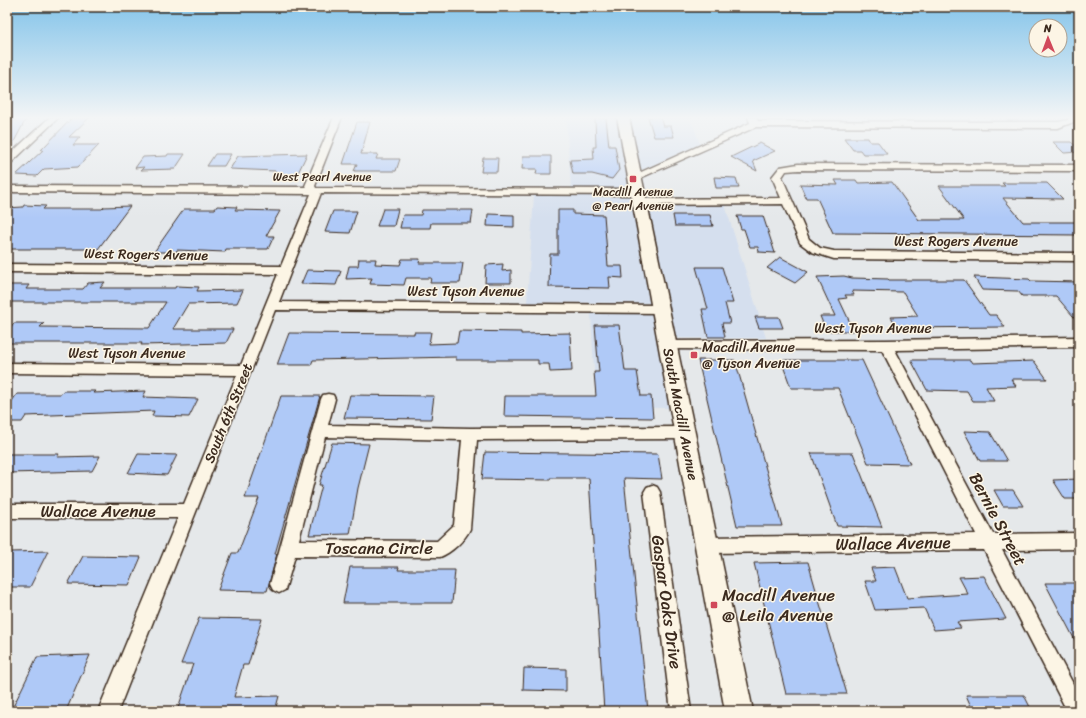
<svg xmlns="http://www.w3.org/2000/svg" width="1086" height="718" font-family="Sriracha,sans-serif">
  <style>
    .built { fill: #d5dfee }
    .building { fill: #afc9f7; stroke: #3b2a1e }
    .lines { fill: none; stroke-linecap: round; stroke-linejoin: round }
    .street-casing { stroke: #3b2a1e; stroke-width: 3 }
    .secondary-casing { stroke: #3b2a1e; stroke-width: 3 }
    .street { fill: #fcf5e5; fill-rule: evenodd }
    .secondary { fill: #fcf5e5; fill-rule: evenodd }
    .poi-dot { fill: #d1495b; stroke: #fcf5e5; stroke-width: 1.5 }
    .labels { text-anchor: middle; stroke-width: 3; stroke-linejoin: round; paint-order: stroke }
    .far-street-label { font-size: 12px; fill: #3b2a1e; stroke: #fcf5e5 }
    .far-poi-label { font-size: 12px; fill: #3b2a1e; stroke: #fcf5e5 }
    .street-label { font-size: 14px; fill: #3b2a1e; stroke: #fcf5e5 }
    .poi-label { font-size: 14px; fill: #3b2a1e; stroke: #fcf5e5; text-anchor: start }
    .near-street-label { font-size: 17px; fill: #3b2a1e; stroke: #fcf5e5 }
    .near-poi-label { font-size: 17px; fill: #3b2a1e; stroke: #fcf5e5; text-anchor: start }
  </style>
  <rect width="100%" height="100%" fill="#e5e8ea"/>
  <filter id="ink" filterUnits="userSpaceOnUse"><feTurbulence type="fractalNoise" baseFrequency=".025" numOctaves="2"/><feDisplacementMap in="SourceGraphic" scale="8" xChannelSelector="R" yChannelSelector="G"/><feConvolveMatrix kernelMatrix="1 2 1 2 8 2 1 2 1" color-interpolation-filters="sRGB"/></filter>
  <g filter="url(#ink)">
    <g class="built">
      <path d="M 566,117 L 618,117 L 631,188 L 571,188 Z"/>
      <path d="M 628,117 L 690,117 L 700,144 L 639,171 Z"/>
      <path d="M 534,195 L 632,195 L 653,303 L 527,302 Z"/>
      <path d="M 725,205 L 766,338 L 673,338 L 646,206 Z"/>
      <path d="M 591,313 L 655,314 L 671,408 L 596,407 Z"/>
    </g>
    <g class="building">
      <path d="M 19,117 L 27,117 L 7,155 L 7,127 Z"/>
      <path d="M 73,117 L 90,117 L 69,137 L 80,137 L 73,145 L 99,145 L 78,167 L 44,169 L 37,176 L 16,175 L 43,150 L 41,150 Z"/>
      <path d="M 648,117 L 660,117 L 663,126 L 671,126 L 674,137 L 654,137 Z"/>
      <path d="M 595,118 L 606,118 L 609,146 L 615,146 L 619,170 L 612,179 L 592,174 L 573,174 L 570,160 L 594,159 L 593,147 L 596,147 Z"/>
      <path d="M 357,122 L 370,122 L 361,154 L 378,154 L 376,159 L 400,159 L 396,171 L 354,171 L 357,164 L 343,164 Z"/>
      <path d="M 844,138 L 868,138 L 870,142 L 878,142 L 887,154 L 863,154 L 860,150 L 853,150 Z"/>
      <path d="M 1053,142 L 1071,142 L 1079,149 L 1079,152 L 1064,153 Z"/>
      <path d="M 760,143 L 775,151 L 753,161 L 757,171 L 731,157 Z"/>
      <path d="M 168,154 L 185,154 L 175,169 L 141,170 L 144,167 L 135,168 L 143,157 L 167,156 Z"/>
      <path d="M 215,154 L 231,154 L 224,166 L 207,166 Z"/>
      <path d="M 307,154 L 296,177 L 280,177 L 283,173 L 274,173 L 275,171 L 230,169 L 238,156 Z"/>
      <path d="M 523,156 L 551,156 L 551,174 L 536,174 L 537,169 L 522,169 Z"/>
      <path d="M 483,158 L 498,158 L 497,172 L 481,172 Z"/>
      <path d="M 714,177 L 736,178 L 739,188 L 716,188 Z"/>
      <path d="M 835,180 L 856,180 L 858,183 L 892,182 L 919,220 L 964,220 L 939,186 L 1005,186 L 1002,183 L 1047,183 L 1063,199 L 1003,198 L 1023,222 L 1079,222 L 1079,235 L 833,233 L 817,198 L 806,198 L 800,184 L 838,185 Z"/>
      <path d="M 24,205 L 46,206 L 43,209 L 102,209 L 104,207 L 130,206 L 98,249 L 7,249 L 7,208 L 23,207 Z"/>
      <path d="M 217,206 L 237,207 L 235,210 L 280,211 L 266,236 L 274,236 L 268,249 L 226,249 L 225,252 L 177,250 L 176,252 L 154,252 L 184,209 L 215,209 Z"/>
      <path d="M 383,209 L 398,209 L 394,226 L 377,226 Z"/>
      <path d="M 422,210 L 473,210 L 471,223 L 431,223 L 430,228 L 400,228 L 403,215 L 421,215 Z"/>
      <path d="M 558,210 L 573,210 L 573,214 L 604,215 L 608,266 L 622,266 L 623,278 L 609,277 L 610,288 L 549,287 L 550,254 L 558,254 Z"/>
      <path d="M 333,211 L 357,211 L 350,233 L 325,232 Z"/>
      <path d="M 488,214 L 514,215 L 514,227 L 487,226 Z"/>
      <path d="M 673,215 L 710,215 L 713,226 L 675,226 Z"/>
      <path d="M 737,216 L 763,216 L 775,253 L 759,252 L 758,247 L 750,247 L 744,229 L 741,229 Z"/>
      <path d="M 780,257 L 808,272 L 795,283 L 767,268 Z"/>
      <path d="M 359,259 L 376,259 L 375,264 L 400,265 L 402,259 L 420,259 L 419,263 L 463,263 L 460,283 L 430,283 L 431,278 L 406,278 L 404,285 L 370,284 L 372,278 L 346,279 L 349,266 L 358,266 Z"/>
      <path d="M 503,264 L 502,271 L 511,270 L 511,283 L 485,283 L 486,265 Z"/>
      <path d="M 696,267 L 722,267 L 733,303 L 725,303 L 730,323 L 722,323 L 725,337 L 708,337 L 702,309 L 708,309 Z"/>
      <path d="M 307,270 L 341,271 L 336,285 L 301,284 Z"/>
      <path d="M 844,276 L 852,278 L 888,279 L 889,280 L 964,280 L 989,315 L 996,315 L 1005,327 L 898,328 L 891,317 L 918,316 L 903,292 L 852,291 L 854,295 L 845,295 L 847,298 L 839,299 L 854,331 L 826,331 L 820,316 L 835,316 L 817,277 Z"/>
      <path d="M 974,277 L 1029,279 L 1031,281 L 1079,282 L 1079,323 L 1056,296 L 1022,296 L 1018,291 L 982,290 Z"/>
      <path d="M 105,282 L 100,288 L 175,288 L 176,286 L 199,287 L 197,291 L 243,290 L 237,303 L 188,304 L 173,329 L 233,329 L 226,343 L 141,345 L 142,343 L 7,343 L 7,331 L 14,323 L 44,323 L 40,327 L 149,328 L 166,302 L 7,302 L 7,285 L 29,285 L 26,289 L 83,289 L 88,283 Z"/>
      <path d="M 755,317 L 779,317 L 783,328 L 759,328 Z"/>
      <path d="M 595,325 L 619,325 L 625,371 L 637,371 L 641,396 L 651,396 L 653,418 L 504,416 L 505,396 L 596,396 L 594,372 L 599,372 Z"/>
      <path d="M 459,331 L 521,332 L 521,334 L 570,333 L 572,371 L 550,372 L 549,364 L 538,364 L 538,360 L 456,360 L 456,357 L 313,360 L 311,365 L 277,365 L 289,333 L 414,334 L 414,332 L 431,332 L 429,344 L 457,343 Z"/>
      <path d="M 698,360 L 735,360 L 782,526 L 737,526 Z"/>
      <path d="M 781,360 L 862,360 L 910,464 L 868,463 L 838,388 L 791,388 Z"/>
      <path d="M 911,360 L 970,360 L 972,363 L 1034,361 L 1047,379 L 1011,379 L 1016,386 L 986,387 L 994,401 L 973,401 L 967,391 L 927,390 Z"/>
      <path d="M 63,391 L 95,391 L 93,393 L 146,391 L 143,397 L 198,399 L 189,417 L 152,416 L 154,411 L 26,416 L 22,422 L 7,422 L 7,408 L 17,394 L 61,394 Z"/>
      <path d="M 350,395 L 434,396 L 431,419 L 344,418 Z"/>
      <path d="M 281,396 L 320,396 L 275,554 L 277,554 L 267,591 L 218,590 L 232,553 L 238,553 L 259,498 L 245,498 Z"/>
      <path d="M 964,431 L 990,432 L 1007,461 L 980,461 Z"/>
      <path d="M 332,443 L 369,444 L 358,488 L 350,534 L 309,535 L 322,485 L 319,485 Z"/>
      <path d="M 485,452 L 658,454 L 662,479 L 624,478 L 648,711 L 604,711 L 589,478 L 550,478 L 550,480 L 482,479 Z"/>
      <path d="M 811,453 L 853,453 L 882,527 L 837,526 Z"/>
      <path d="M 7,454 L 59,454 L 57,457 L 100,456 L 92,471 L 7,473 Z"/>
      <path d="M 138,454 L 177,455 L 167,475 L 128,473 Z"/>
      <path d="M 1079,479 L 1079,499 L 1065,499 L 1053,480 Z"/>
      <path d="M 994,490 L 1013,490 L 1023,506 L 1003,506 Z"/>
      <path d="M 48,551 L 30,587 L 7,587 L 7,560 L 12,552 Z"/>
      <path d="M 83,556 L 141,557 L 129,585 L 68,584 Z"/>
      <path d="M 808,562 L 820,604 L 847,694 L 786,694 L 754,563 Z"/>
      <path d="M 350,567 L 399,567 L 398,570 L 455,570 L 452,603 L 343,603 Z"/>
      <path d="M 895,567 L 907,598 L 968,594 L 959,577 L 984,576 L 1006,619 L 957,622 L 961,628 L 934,630 L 924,608 L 875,610 L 865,581 L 876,581 L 871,568 Z"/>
      <path d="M 1045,583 L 1079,583 L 1079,648 Z"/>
      <path d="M 199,618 L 262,619 L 248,665 L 243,665 L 234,697 L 279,696 L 275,711 L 177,711 L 193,664 L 181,664 Z"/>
      <path d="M 90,655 L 66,711 L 11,711 L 37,657 Z"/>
      <path d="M 524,668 L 566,669 L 566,691 L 523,690 Z"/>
      <path d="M 966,695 L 1024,695 L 1032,711 L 973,711 Z"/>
    </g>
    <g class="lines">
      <defs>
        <g id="street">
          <path d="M 50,117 L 59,117 L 10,164 L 7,165 L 7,157 Z"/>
          <path d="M 334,117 L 342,117 L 315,186 L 316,188 L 637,189 L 642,192 L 637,195 L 321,193 L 279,302 L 661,305 L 665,306 L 667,309 L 665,312 L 661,313 L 275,310 L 118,711 L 98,711 L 178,518 L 7,518 L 7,504 L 184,504 L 237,375 L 7,373 L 7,363 L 241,365 L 278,274 L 7,272 L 7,264 L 281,266 L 311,194 L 7,192 L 7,186 L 306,187 L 305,186 Z"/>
          <path d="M 748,117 L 756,117 L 758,121 L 1058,122 L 1068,120 L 1068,117 L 1076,117 L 1076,121 L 1058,128 L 756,127 L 638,179 L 635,180 L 630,177 L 750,123 Z"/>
          <path d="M 798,164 L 1079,165 L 1079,171 L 798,170 L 786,171 L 782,177 L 809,239 L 820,248 L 834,251 L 1079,253 L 1079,261 L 834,259 L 812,252 L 800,243 L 783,204 L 640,205 L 635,202 L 640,199 L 781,198 L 772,177 L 780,167 Z"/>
          <path d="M 1079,337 L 1079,347 L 895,350 L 993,534 L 1079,533 L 1079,549 L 1002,550 L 1079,695 L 1079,711 L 1067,711 L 984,550 L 707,553 L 701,551 L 699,545 L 701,539 L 707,537 L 976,534 L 882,350 L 667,349 L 663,347 L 661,344 L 663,341 L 886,340 Z"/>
          <path d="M 328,394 L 333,395 L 335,399 L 328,425 L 470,428 L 684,427 L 689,429 L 691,433 L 689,437 L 684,439 L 477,440 L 470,529 C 465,540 451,553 440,557 L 295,556 L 285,590 L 279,593 L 273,590 L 270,584 L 321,399 L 323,395 ZM 325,437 L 462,440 L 454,525 L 437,541 L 299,540 Z"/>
          <path d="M 652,485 L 657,487 L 660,492 L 691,711 L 671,711 L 644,492 L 647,487 Z"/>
        </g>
        <path id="secondary" d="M 617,117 L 629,117 L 753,711 L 725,711 Z"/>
      </defs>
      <use href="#street" class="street-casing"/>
      <use href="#secondary" class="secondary-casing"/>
      <use href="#street" class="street"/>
      <use href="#secondary" class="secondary"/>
    </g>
  </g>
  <linearGradient id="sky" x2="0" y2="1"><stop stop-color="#84c4ea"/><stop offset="0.54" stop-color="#f3f5f6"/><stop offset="1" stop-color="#f3f5f6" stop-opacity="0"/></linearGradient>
  <rect width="1086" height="218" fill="url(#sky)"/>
  <g class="poi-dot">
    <rect x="629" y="175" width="8" height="8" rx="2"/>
    <rect x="690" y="351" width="8" height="8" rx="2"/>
    <rect x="710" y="601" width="8" height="8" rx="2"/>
  </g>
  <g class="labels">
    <g class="far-street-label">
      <text x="322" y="181">West Pearl Avenue</text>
    </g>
    <g class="far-poi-label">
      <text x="633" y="196">Macdill Avenue<tspan x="633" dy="14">@ Pearl Avenue</tspan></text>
    </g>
    <g class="street-label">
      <text x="956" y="246">West Rogers Avenue</text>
      <text transform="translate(146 254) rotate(1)" y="5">West Rogers Avenue</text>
      <text x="466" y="296">West Tyson Avenue</text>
      <text x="873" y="333">West Tyson Avenue</text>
      <text x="127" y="358">West Tyson Avenue</text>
      <text transform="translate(228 413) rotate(-68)" y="5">South 6th Street</text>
      <text transform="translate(681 414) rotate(79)" y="5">South Macdill Avenue</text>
    </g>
    <g class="poi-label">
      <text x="702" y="352">Macdill Avenue<tspan x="702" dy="16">@ Tyson Avenue</tspan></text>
    </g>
    <g class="near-street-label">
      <text x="98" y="517">Wallace Avenue</text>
      <text transform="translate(998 519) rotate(62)" y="6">Bernie Street</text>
      <text transform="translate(893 543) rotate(-1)" y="6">Wallace Avenue</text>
      <text x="379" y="554">Toscana Circle</text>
      <text transform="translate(667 602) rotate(82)" y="6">Gaspar Oaks Drive</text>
    </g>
    <g class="near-poi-label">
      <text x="722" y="601">Macdill Avenue<tspan x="722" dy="20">@ Leila Avenue</tspan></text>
    </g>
  </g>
  <rect width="1086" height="718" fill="none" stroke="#fcf5e5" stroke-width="24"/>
  <rect x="12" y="12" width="1062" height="694" fill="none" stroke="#3b2a1e" stroke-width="1.5" filter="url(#ink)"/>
  <g transform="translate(1048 38) rotate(359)"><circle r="19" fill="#fcf5e5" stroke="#afa495"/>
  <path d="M0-3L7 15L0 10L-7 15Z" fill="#d1495b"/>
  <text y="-6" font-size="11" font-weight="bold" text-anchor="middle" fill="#3b2a1e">N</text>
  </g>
</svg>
